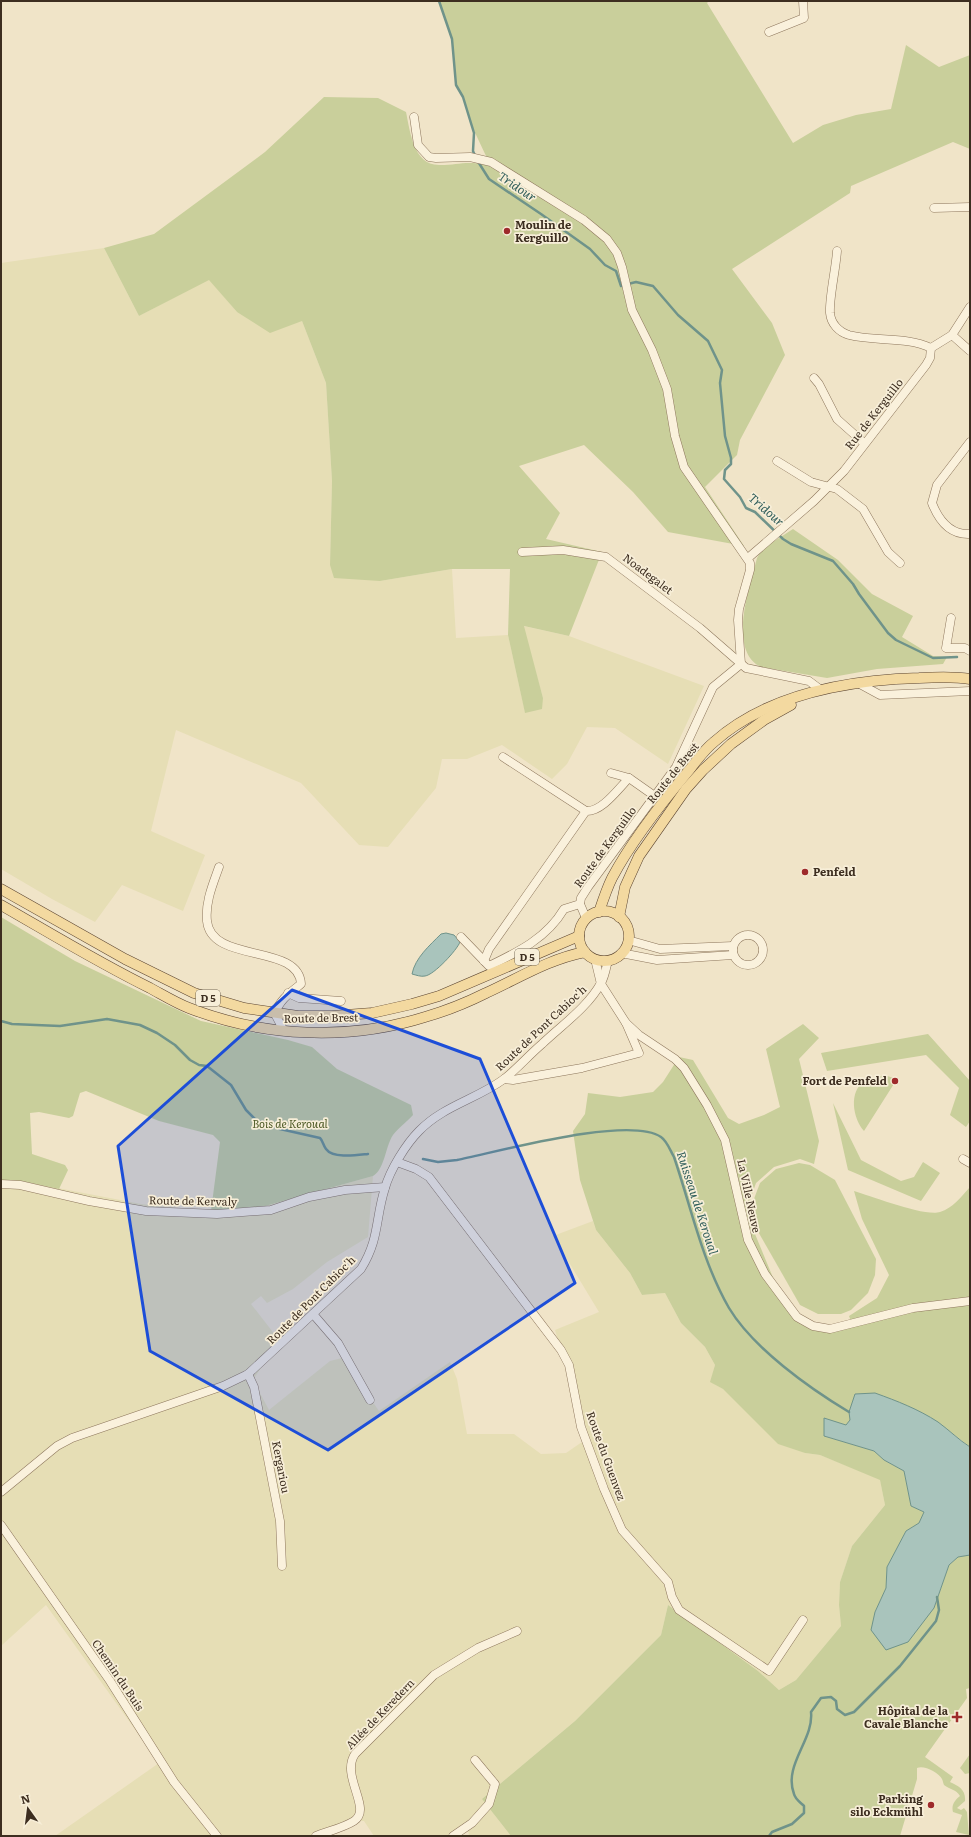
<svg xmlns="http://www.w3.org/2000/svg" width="971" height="1837" font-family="Literata,serif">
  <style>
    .farmland { fill: #e6deb5 }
    .green { fill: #c9cf9b }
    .water { fill: #a9c4bc; stroke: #6f938a }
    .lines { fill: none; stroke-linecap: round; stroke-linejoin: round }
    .stream { stroke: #6f938a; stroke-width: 2.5 }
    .minor-casing { stroke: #8d765c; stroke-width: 9 }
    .major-casing { stroke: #5b4430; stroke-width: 11 }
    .minor { stroke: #faf1dc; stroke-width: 8 }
    .major { stroke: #f3d9a0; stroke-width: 10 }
    .marked { fill: #1d4ed8; fill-opacity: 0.2; stroke: #1d4ed8; stroke-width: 3; stroke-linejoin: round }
    .poi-dot { fill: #9e2a2b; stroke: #f7eed8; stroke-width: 1.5 }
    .labels { text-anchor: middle; stroke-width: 3.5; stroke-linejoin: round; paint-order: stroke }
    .shield { fill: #f7eed8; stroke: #756857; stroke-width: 1 }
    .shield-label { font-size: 10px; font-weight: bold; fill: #3d2e20 }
    .poi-label { font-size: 11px; font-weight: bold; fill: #3d2e20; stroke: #f7eed8; text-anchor: end }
    .street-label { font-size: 11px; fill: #3d2e20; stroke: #f7eed8 }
    .park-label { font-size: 11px; font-style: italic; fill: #4d5a26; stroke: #f7eed8 }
    .water-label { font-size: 12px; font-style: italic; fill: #2f5d5a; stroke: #f7eed8 }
  </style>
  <rect width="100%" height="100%" fill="#f0e4c8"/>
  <g class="farmland">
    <path d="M 104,248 L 139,316 L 209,279 L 237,312 L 302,321 L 326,383 L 332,481 L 330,565 L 380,581 L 452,569 L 456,638 L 508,635 L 525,712 L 543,698 L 523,626 L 569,636 L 704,686 L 668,764 L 615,728 L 587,727 L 567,764 L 552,779 L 502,745 L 467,759 L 442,759 L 436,788 L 388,847 L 359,845 L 301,783 L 176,730 L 151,831 L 205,855 L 183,911 L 122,885 L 95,922 L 52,899 L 1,869 L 1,263 Z"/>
    <path d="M 373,1176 L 368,1237 L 327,1262 L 293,1289 L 267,1303 L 261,1296 L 251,1304 L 279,1340 L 253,1380 L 269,1410 L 330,1361 L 342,1358 L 379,1411 L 450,1362 L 457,1379 L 467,1434 L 514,1434 L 541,1454 L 566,1453 L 582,1442 L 566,1366 L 555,1330 L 599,1312 L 553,1236 L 593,1221 L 596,1230 L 630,1273 L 642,1295 L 665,1293 L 681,1323 L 705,1347 L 715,1365 L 711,1382 L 723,1389 L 805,1453 L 820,1455 L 880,1479 L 885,1505 L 852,1546 L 840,1582 L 839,1605 L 841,1626 L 796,1680 L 779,1690 L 758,1671 L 668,1605 L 661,1635 L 575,1721 L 482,1799 L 511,1836 L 469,1836 L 467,1824 L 452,1836 L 374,1836 L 364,1821 L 346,1821 L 310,1836 L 55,1836 L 159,1763 L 46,1605 L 1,1646 L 1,1181 L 21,1181 L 141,1204 L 211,1211 L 258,1208 Z"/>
  </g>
  <g class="green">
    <path d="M 439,1 L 709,1 L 707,3 L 793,143 L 823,125 L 856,115 L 891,109 L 906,45 L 939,67 L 970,55 L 970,149 L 953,142 L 851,186 L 850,193 L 732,269 L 772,323 L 785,355 L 740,440 L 737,455 L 705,487 L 744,546 L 668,532 L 633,492 L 584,445 L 519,466 L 560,513 L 546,539 L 602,552 L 569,636 L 524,626 L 543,698 L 542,709 L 525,713 L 508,635 L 510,569 L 452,569 L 380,581 L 334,578 L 330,565 L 332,481 L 326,383 L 302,321 L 270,333 L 237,312 L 209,280 L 139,316 L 104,248 L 154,234 L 265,152 L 324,97 L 378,98 L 406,112 C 410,130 413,166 440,165 C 457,165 464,161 483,164 L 486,156 L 470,122 L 463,97 L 456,85 L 452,39 Z"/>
    <path d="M 793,529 L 838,560 L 872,594 L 913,616 L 902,637 L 933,656 L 947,657 L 943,664 L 877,669 L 827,678 L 761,667 C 727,651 750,586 757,558 L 762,549 Z"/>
    <path d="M 1,917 L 75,961 L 201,1021 L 288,1040 L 312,1047 L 337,1069 L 411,1105 L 413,1115 C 407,1122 398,1128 393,1135 C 385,1147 385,1169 373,1176 L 258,1208 L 211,1211 L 220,1142 L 213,1135 L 159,1121 L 86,1091 L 80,1093 L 73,1116 L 69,1118 L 39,1112 L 30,1113 L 32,1154 L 65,1165 L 68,1170 L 59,1189 L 21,1181 L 1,1181 Z"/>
    <path d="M 803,1024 L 819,1038 L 799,1059 L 819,1141 L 814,1164 L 800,1159 L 774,1167 L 756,1183 L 749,1203 L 750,1222 L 781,1297 L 788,1307 L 813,1326 L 852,1324 L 849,1316 L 877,1298 L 889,1275 L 862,1219 L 854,1191 C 871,1196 925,1217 940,1212 C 953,1208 961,1197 970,1187 L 970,1447 L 939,1423 L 849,1412 L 850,1420 L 846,1426 L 824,1419 L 824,1436 L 874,1451 L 884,1460 L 904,1471 L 911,1506 L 924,1512 L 919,1523 L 906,1531 L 887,1567 L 886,1588 L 875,1612 L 934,1608 L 949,1565 L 958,1557 L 970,1555 L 970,1688 L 966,1689 L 967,1698 L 925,1757 L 953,1777 L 950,1782 C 959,1786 966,1790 965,1801 L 957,1808 L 961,1810 L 964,1808 L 967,1812 L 969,1835 L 956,1832 L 962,1815 L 953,1812 C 951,1805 955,1800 960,1796 C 956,1789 950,1790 944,1785 C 943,1783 943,1781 942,1779 C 938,1772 924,1765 917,1768 L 917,1779 L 900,1836 L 511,1836 L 482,1799 L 575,1721 L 661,1635 L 668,1605 L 758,1671 L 779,1690 L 796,1680 L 841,1626 L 839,1605 L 840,1582 L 852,1546 L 885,1505 L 880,1480 L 820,1455 L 805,1453 L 778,1444 L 723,1389 L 710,1382 L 715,1365 L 705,1347 L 681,1323 L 665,1293 L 642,1295 L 630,1273 L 596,1230 L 580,1180 L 573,1131 L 585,1114 L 588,1093 L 620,1097 L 653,1092 L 663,1082 L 679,1057 L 693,1060 L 728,1118 L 739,1124 L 764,1115 L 780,1107 L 766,1049 Z"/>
    <path d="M 928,1034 L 970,1081 L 970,1121 L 966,1127 L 950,1115 L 959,1088 L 926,1055 L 827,1071 L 821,1053 Z"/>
    <path d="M 884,1075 L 897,1079 L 864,1131 C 853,1119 848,1091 865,1081 C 870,1078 878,1077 884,1075 Z"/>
    <path d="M 833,1103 L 861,1160 L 901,1181 L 914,1177 L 923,1162 L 940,1173 L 921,1201 L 848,1170 Z"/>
    <path d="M 799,1163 L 810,1165 L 835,1180 L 876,1259 L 875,1275 L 868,1293 L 851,1310 L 841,1314 L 818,1314 L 800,1305 L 752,1221 L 752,1204 L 760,1183 L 776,1169 Z"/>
    <path d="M 970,1754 L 970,1773 L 965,1774 L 960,1768 Z"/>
  </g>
  <g class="water">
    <path d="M 446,933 L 454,935 L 460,942 C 457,950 434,975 425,976 C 421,977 416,975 412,974 C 415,958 430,945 441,934 Z"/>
    <path d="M 875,1393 C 897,1401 918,1409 938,1422 C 949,1430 959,1440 970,1447 L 970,1555 L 958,1557 L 949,1565 L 934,1608 L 908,1642 L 886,1650 L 871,1630 L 875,1612 L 886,1588 L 887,1567 L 906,1531 L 919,1523 L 924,1512 L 911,1506 L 904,1471 L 884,1460 L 874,1451 L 824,1436 L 824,1418 L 846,1425 L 850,1420 L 849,1412 L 855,1394 Z"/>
  </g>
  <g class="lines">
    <g class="stream">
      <path d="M 439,1 L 452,39 L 456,85 L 463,97 L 474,133 L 473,151 L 475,156"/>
      <path d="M 477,160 L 489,179 L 541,214 L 590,249 L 605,265 L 616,271 L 621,286"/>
      <path d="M 628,284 L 636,282 L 653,286 L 678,315 L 708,341 L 722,370 L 720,383 L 725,436 L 731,458 L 731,464 L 725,470 L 724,479 L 740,497 L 746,508 L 755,512 L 783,539 L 791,544 L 833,561 L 853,584 L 859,594 L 888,633 L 896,640 L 933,658 L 957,657"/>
      <path d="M 1,1021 L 12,1024 L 60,1026 L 107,1019 L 140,1025 L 157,1033 L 175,1045 L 190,1060 L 199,1065 L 207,1066 L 231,1085 L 246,1110 L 256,1120 L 280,1129 L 320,1138 C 323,1141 323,1145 326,1149 C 333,1159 358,1155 368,1154"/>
      <path d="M 423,1159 L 438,1162 L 457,1160 C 497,1152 629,1115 661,1137 C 667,1141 670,1150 674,1157 C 691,1207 702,1261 729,1308 C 753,1348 809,1388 849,1412"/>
      <path d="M 769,1836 L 772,1832 L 792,1824 L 804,1813 L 804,1806 C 801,1803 795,1799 794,1794 C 783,1765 814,1740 811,1712 L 821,1698 L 831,1697 L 836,1701 L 837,1709 L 845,1715 L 854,1712 L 900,1666 L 936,1621 L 939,1610 L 937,1597"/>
    </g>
    <defs>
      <g id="minor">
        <path d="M 769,32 L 804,18 L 803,1"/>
        <path d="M 414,117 L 418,145 L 429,157 L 436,158 L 470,157 L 491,162 L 584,220 L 607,239 L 617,253 L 622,267 L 632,310 L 652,350 L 667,389 L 675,436 L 684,467 L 750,563 L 750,570 L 739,609 L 738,620 L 741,664"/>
        <path d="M 934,208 L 970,207"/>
        <path d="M 837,251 C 836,268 829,298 830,313 C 831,324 839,332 849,335 C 876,342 906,336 931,348"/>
        <path d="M 952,335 L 970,351"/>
        <path d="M 814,378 L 819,384 L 837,419 L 864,443"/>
        <path d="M 970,442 L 937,485 L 932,503 C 939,521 950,535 970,534"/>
        <path d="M 777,461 L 811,482 L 837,489 L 863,509 L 888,552 L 900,563"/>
        <path d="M 522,552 L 563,550 L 606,557 L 700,628 L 746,668 L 809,681 L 821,690"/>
        <path d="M 748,558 L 814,501 L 844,471 L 926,365 L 930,358 L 931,348 L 952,335 L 970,307"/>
        <path d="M 951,618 L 946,648 L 965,648 L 970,651"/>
        <path d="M 858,683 L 880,695 L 970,691"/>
        <path d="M 503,757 L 586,811"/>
        <path d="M 611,773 L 629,778"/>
        <path d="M 219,867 C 213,884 205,902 207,921 C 211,964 299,943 301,984 C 291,992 279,1000 275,1014 L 284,1031"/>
        <path d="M 580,904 L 581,898 L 588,887 L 676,767 L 713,687 L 741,664"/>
        <path d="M 580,904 L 586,918"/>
        <circle cx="748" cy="950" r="15"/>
        <path d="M 461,937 L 489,966 C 518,952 547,938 564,909 L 580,904"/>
        <path d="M 628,940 L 660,949 L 733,946"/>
        <path d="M 621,953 L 657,960 L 733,955"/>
        <path d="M 484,961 L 489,949 L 586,811 C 602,812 618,789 629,778 L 656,797"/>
        <path d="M 288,993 L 299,998 L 341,1001"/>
        <path d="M 626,1023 L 639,1035 L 675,1059 L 684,1068 L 707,1105 L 725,1140 L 748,1240 L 765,1274 L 797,1317 L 813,1326 L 830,1329 L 913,1308 L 970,1301"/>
        <path d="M 504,1079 L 513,1080 L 582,1068 L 639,1053 L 626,1023 L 601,984 L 595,959"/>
        <path d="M 963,1159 L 970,1163"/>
        <path d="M 397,1162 L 416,1169 L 429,1177 L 561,1350 L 569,1365 L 581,1427 L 604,1489 L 622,1530 L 668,1582 L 672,1597 L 679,1610 L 769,1671 L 803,1620"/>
        <path d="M 1,1184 L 20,1185 L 89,1201 L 146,1211 L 217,1214 L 271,1210 L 309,1197 L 345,1190 L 385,1187"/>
        <path d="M 313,1314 L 338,1343 L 370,1400"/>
        <path d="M 248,1374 L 254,1387 L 280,1521 L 282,1566"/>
        <path d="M 1,1492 L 57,1446 L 72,1438 L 223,1386 L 248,1374 L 361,1269 C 380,1238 375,1219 385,1188 C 390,1170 406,1144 419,1131 C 443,1106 477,1099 504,1079 C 517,1069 529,1055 542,1044 C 562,1025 588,1007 601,983 C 605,976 606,968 608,960"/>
        <path d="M 1,1525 L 110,1681 L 174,1782 L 217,1836"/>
        <path d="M 316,1836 C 328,1831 343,1828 354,1821 C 373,1809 340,1776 355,1754 L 434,1675 L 478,1648 L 517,1631"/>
        <path d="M 453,1836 L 472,1823 L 489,1804 L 495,1784 L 475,1760"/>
      </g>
      <g id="major">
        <path d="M 1,889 L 125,959 L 194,993 L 244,1008 L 298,1016 L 332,1016 L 372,1013 L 412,1004 L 439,996 L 579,936"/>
        <path d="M 1,905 C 50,933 99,963 150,988 C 163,995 176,1003 189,1008 C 263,1037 349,1041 425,1017 C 446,1011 466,1003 486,993 C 519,978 549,959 585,952"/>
        <circle cx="604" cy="936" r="25"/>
        <path d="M 599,912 C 603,900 607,888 612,878 C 631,842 664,800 690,769 C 697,760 705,749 714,742 C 768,694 849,680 919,678 C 936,677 953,676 970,679"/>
        <path d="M 619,917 L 625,887 L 639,856 L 686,789 L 703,770 L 731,744 L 764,720 L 791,705"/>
      </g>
    </defs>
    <use href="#minor" class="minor-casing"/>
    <use href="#major" class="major-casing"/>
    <use href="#minor" class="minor"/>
    <use href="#major" class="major"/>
  </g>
  <path class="marked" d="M 292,990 L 480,1059 L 575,1283 L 328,1450 L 150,1351 L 118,1146 Z"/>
  <g class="poi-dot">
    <circle cx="507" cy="231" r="4"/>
    <circle cx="805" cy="872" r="4"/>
    <circle cx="895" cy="1081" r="4"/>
    <path d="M955 1711h4v4h4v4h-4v4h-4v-4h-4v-4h4z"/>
    <circle cx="931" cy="1805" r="4"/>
  </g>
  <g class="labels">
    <g class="shield">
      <rect x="515" y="949" width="24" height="16" rx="3"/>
      <rect x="196" y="990" width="24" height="16" rx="3"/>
    </g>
    <g class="shield-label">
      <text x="527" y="961">D 5</text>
      <text x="208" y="1002">D 5</text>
    </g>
    <g class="poi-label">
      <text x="515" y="229" text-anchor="start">Moulin de<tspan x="515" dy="13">Kerguillo</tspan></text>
      <text x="813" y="876" text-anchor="start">Penfeld</text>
      <text x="887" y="1085">Fort de Penfeld</text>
      <text x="948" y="1715">Hôpital de la<tspan x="948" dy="13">Cavale Blanche</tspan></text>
      <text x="923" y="1803">Parking<tspan x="923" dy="13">silo Eckmühl</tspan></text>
    </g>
    <g class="street-label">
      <text transform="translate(874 414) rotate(-52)" y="4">Rue de Kerguillo</text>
      <text transform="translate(648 574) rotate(37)" y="4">Noadegalet</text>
      <text transform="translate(673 773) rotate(-51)" y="4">Route de Brest</text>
      <text transform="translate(605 847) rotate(-54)" y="4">Route de Kerguillo</text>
      <text transform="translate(321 1018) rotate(-1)" y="4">Route de Brest</text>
      <text transform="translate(541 1028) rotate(-43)" y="4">Route de Pont Cabioc'h</text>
      <text transform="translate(749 1196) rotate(78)" y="4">La Ville Neuve</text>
      <text transform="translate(193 1201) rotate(1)" y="4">Route de Kervaly</text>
      <text transform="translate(311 1300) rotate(-45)" y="4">Route de Pont Cabioc'h</text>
      <text transform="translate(606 1456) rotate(70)" y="4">Route du Guenvez</text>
      <text transform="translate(281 1467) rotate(79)" y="4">Kergariou</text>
      <text transform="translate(118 1675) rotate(56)" y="4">Chemin du Buis</text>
      <text transform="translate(380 1714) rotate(-46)" y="4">Allée de Keredern</text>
    </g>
    <g class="park-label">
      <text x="290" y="1128">Bois de Keroual</text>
    </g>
    <g class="water-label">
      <text transform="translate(517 187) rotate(34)" y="4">Tridour</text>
      <text transform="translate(766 510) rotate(41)" y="4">Tridour</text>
      <text transform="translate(697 1203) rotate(72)" y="4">Ruisseau de Keroual</text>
    </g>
  </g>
  <rect width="971" height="1837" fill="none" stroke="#3d2e20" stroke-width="4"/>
  <g transform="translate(28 1809) rotate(346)" stroke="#f7eed8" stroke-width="3" paint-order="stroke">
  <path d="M0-3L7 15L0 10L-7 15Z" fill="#3d2e20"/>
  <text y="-6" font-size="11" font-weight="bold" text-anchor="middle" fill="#3d2e20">N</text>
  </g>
</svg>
